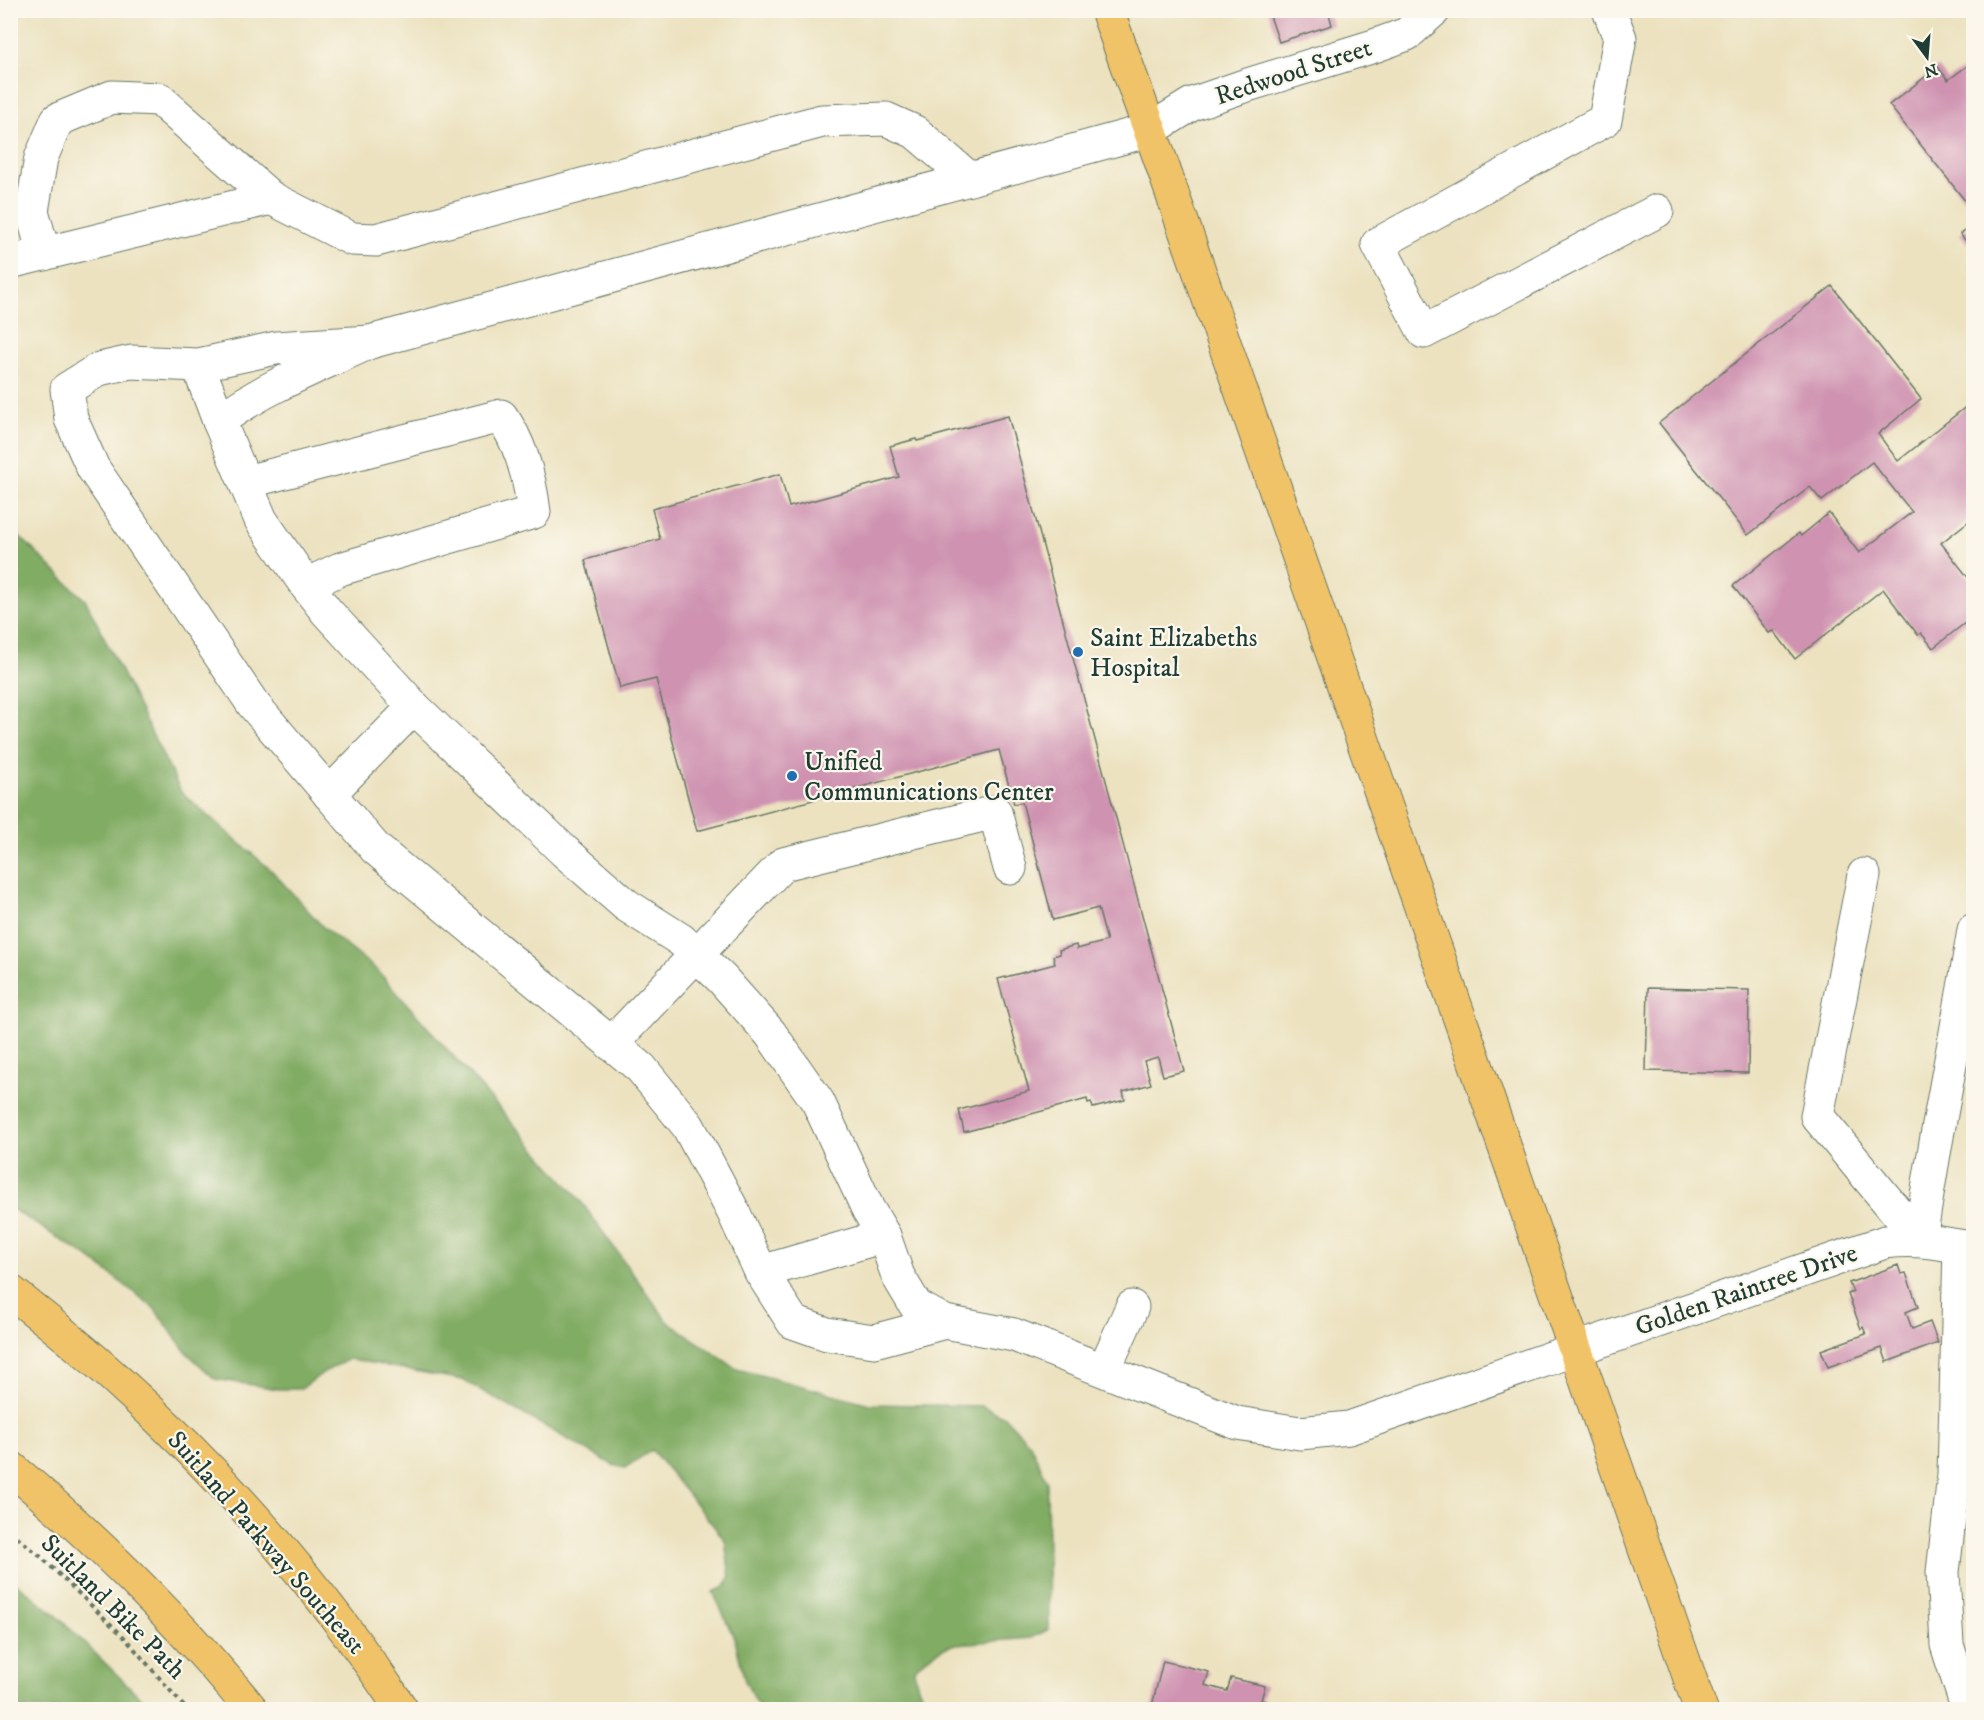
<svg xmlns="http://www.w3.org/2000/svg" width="1984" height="1720" font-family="'IM FELL DW Pica',serif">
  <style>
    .forest { fill: #81ac63; stroke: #50744c; stroke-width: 1.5 }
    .building { fill: #cf93b1 }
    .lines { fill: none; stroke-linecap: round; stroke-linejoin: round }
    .minor-casing { stroke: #677765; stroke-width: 35 }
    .major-casing { stroke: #677765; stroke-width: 35 }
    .highway-casing { stroke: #677765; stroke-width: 35 }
    .path { stroke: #677765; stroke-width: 4; stroke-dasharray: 4.5 4.5; stroke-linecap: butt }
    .minor { stroke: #fff; stroke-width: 33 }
    .major { stroke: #f1c369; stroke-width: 33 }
    .highway { stroke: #f1c369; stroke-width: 33 }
    .poi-dot { fill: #1f6fb2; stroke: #fbf7ec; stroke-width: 2 }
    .labels { text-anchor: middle; stroke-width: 4.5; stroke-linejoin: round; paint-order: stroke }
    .street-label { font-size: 26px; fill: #1f3d34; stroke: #fbf7ec }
    .poi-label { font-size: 26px; fill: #1f3d34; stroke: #fbf7ec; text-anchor: start }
  </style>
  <rect width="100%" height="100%" fill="#fbf7ec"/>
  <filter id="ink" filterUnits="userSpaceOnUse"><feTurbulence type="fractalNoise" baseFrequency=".0167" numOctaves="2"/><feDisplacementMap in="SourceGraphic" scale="12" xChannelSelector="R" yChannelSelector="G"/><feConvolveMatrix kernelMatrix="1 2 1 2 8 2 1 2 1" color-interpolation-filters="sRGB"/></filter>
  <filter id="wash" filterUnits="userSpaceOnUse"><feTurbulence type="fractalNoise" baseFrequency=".008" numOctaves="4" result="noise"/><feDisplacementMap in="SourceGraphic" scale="24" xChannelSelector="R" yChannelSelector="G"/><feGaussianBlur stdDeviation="1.35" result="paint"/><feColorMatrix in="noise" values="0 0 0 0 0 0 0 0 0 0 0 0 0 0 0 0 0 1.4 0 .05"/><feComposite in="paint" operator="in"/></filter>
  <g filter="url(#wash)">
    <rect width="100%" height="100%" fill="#ece2c0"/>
    <g class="forest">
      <path d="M 10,527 L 86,601 L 181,792 L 272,871 L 323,927 L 377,970 L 577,1196 L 667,1321 L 737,1369 L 870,1404 L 982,1406 L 1005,1417 L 1030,1444 L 1047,1481 L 1049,1629 L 1032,1638 L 956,1644 L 941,1649 L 922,1661 L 914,1670 C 918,1694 923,1702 947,1709 L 760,1709 L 745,1681 L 735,1640 L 713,1592 L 723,1588 L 730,1578 L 725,1540 L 652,1450 L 625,1468 L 613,1465 L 463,1380 L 349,1359 L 324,1372 L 301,1389 L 278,1389 L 215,1379 L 186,1352 L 154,1308 L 91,1259 L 11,1208 Z"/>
      <path d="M 11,1579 L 56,1615 L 152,1709 L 11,1709 Z"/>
    </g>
    <g id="blocks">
      <g class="building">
        <path d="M 1268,10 L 1328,10 L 1332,25 L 1279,42 Z"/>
        <path d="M 1974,61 L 1974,212 L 1889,105 L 1938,67 L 1948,80 Z"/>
        <path d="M 1974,224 L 1974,251 L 1960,234 Z"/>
        <path d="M 1832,286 L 1921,399 L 1878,434 L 1898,461 L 1972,402 L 1974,403 L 1974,517 L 1941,543 L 1974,585 L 1974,616 L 1933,648 L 1921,633 L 1918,635 L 1883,589 L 1795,659 L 1774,631 L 1769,633 L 1733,586 L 1799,533 L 1801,536 L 1829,513 L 1859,553 L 1912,512 L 1872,462 L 1822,501 L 1810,487 L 1748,535 L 1659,423 Z"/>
        <path d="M 1008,416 L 1184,1071 L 1163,1076 L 1158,1057 L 1144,1061 L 1151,1084 L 1123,1092 L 1125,1100 L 1093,1108 L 1091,1102 L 1088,1103 L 1087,1099 L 964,1132 L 959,1110 L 1029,1091 L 998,979 L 1055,964 L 1053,956 L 1060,954 L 1059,950 L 1076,945 L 1077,949 L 1107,941 L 1098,908 L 1053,920 L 1022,802 L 1014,804 L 999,750 L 697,831 L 656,679 L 620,688 L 585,560 L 660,539 L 652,509 L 780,474 L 789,507 L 899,477 L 890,446 L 916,439 L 917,441 Z"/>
        <path d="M 1648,988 L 1749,990 L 1748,1073 L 1646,1071 Z"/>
        <path d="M 1898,1265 L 1901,1274 L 1906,1273 L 1918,1307 L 1906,1312 L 1912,1329 L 1930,1322 L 1938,1343 L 1887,1362 L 1882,1348 L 1828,1367 L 1821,1350 L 1866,1334 L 1863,1327 L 1861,1329 L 1848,1294 L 1853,1292 L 1849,1283 Z"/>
        <path d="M 1163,1661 L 1209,1672 L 1205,1685 L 1227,1691 L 1231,1678 L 1265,1686 L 1261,1700 L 1270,1702 L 1269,1710 L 1151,1710 Z"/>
      </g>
    </g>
  </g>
  <g filter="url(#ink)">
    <use href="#blocks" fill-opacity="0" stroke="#677765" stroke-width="1.5"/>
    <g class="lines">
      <defs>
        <g id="minor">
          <path d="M 1609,10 L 1620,38 L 1605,120 L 1378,244 L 1424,332 L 1657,211"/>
          <path d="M 44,254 L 32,211 L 41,158 L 57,120 L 112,97 L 159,99 L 271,198 L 352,239 L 376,240 L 822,121 L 886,119 L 915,132 L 970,179"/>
          <path d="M 10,262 L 271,198"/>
          <path d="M 198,365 L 219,421 L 261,520 L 306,585 L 327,612 L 414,707 L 564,851 L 626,905 L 681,940 L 722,979 L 770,1033 L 818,1102 L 868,1209 L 884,1236 L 761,1272 L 733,1211 L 688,1126 L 641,1068 L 376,849 L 253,704 L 93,468 L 71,419 L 67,389 L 99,369 L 131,362 L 198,365 L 276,348 L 370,342"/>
          <path d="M 219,421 C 264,387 319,366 370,342 L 1150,130 L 1192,104 L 1241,87 L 1374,46 L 1407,34 L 1434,10"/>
          <path d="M 246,482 L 501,416 C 521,443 530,479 534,512 L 340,569 L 306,585"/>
          <path d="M 329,794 L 414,707"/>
          <path d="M 1864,875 L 1817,1116 L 1920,1240"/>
          <path d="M 611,1044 L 783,864 L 995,812 L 1010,868"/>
          <path d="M 884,1236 L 898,1276 L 916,1306 L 945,1322 L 1014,1335 L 1237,1423 L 1300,1433 L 1349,1428 L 1885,1242 C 1916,1238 1943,1243 1974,1249"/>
          <path d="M 1920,1240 C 1935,1136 1957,1034 1974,930"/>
          <path d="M 1960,1247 L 1954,1475 L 1943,1572 L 1947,1645 L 1968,1710"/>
          <path d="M 761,1272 L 793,1322 L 827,1334 L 874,1341 L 945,1322"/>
          <path d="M 1104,1370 L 1132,1307"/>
        </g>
        <path id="major" d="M 1107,10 L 1150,130 L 1701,1710"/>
        <g id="highway">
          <path d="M 10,1291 C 47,1320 84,1350 118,1381 C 226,1478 322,1589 402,1710"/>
          <path d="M 10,1467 C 98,1541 179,1621 252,1710"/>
        </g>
      </defs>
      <use href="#minor" class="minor-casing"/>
      <use href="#major" class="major-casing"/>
      <use href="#highway" class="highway-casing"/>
      <path class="path" d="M 10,1531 L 40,1556 L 125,1638 L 187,1710"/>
      <use href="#minor" class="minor"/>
      <use href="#major" class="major"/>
      <use href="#highway" class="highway"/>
    </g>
  </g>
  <g class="poi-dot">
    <circle cx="1078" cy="652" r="6"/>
    <circle cx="792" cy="776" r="6"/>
  </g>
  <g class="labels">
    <g class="street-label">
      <text transform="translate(1293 71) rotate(-18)" y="9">Redwood Street</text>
      <text transform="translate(1746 1289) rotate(-19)" y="9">Golden Raintree Drive</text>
      <text transform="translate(267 1542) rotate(49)" y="9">Suitland Parkway Southeast</text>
      <text transform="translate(114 1606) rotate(45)" y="9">Suitland Bike Path</text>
    </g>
    <g class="poi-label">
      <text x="1090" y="646">Saint Elizabeths<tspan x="1090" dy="30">Hospital</tspan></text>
      <text x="804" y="770">Unified<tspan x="804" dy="30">Communications Center</tspan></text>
    </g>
  </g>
  <rect width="1984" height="1720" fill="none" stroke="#fbf7ec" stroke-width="36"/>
  <g transform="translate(1927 57) rotate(164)" stroke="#fbf7ec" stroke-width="4.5" paint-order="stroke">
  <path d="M0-4.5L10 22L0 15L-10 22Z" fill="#1f3d34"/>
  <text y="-9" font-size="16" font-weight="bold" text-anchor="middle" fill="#1f3d34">N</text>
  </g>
</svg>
